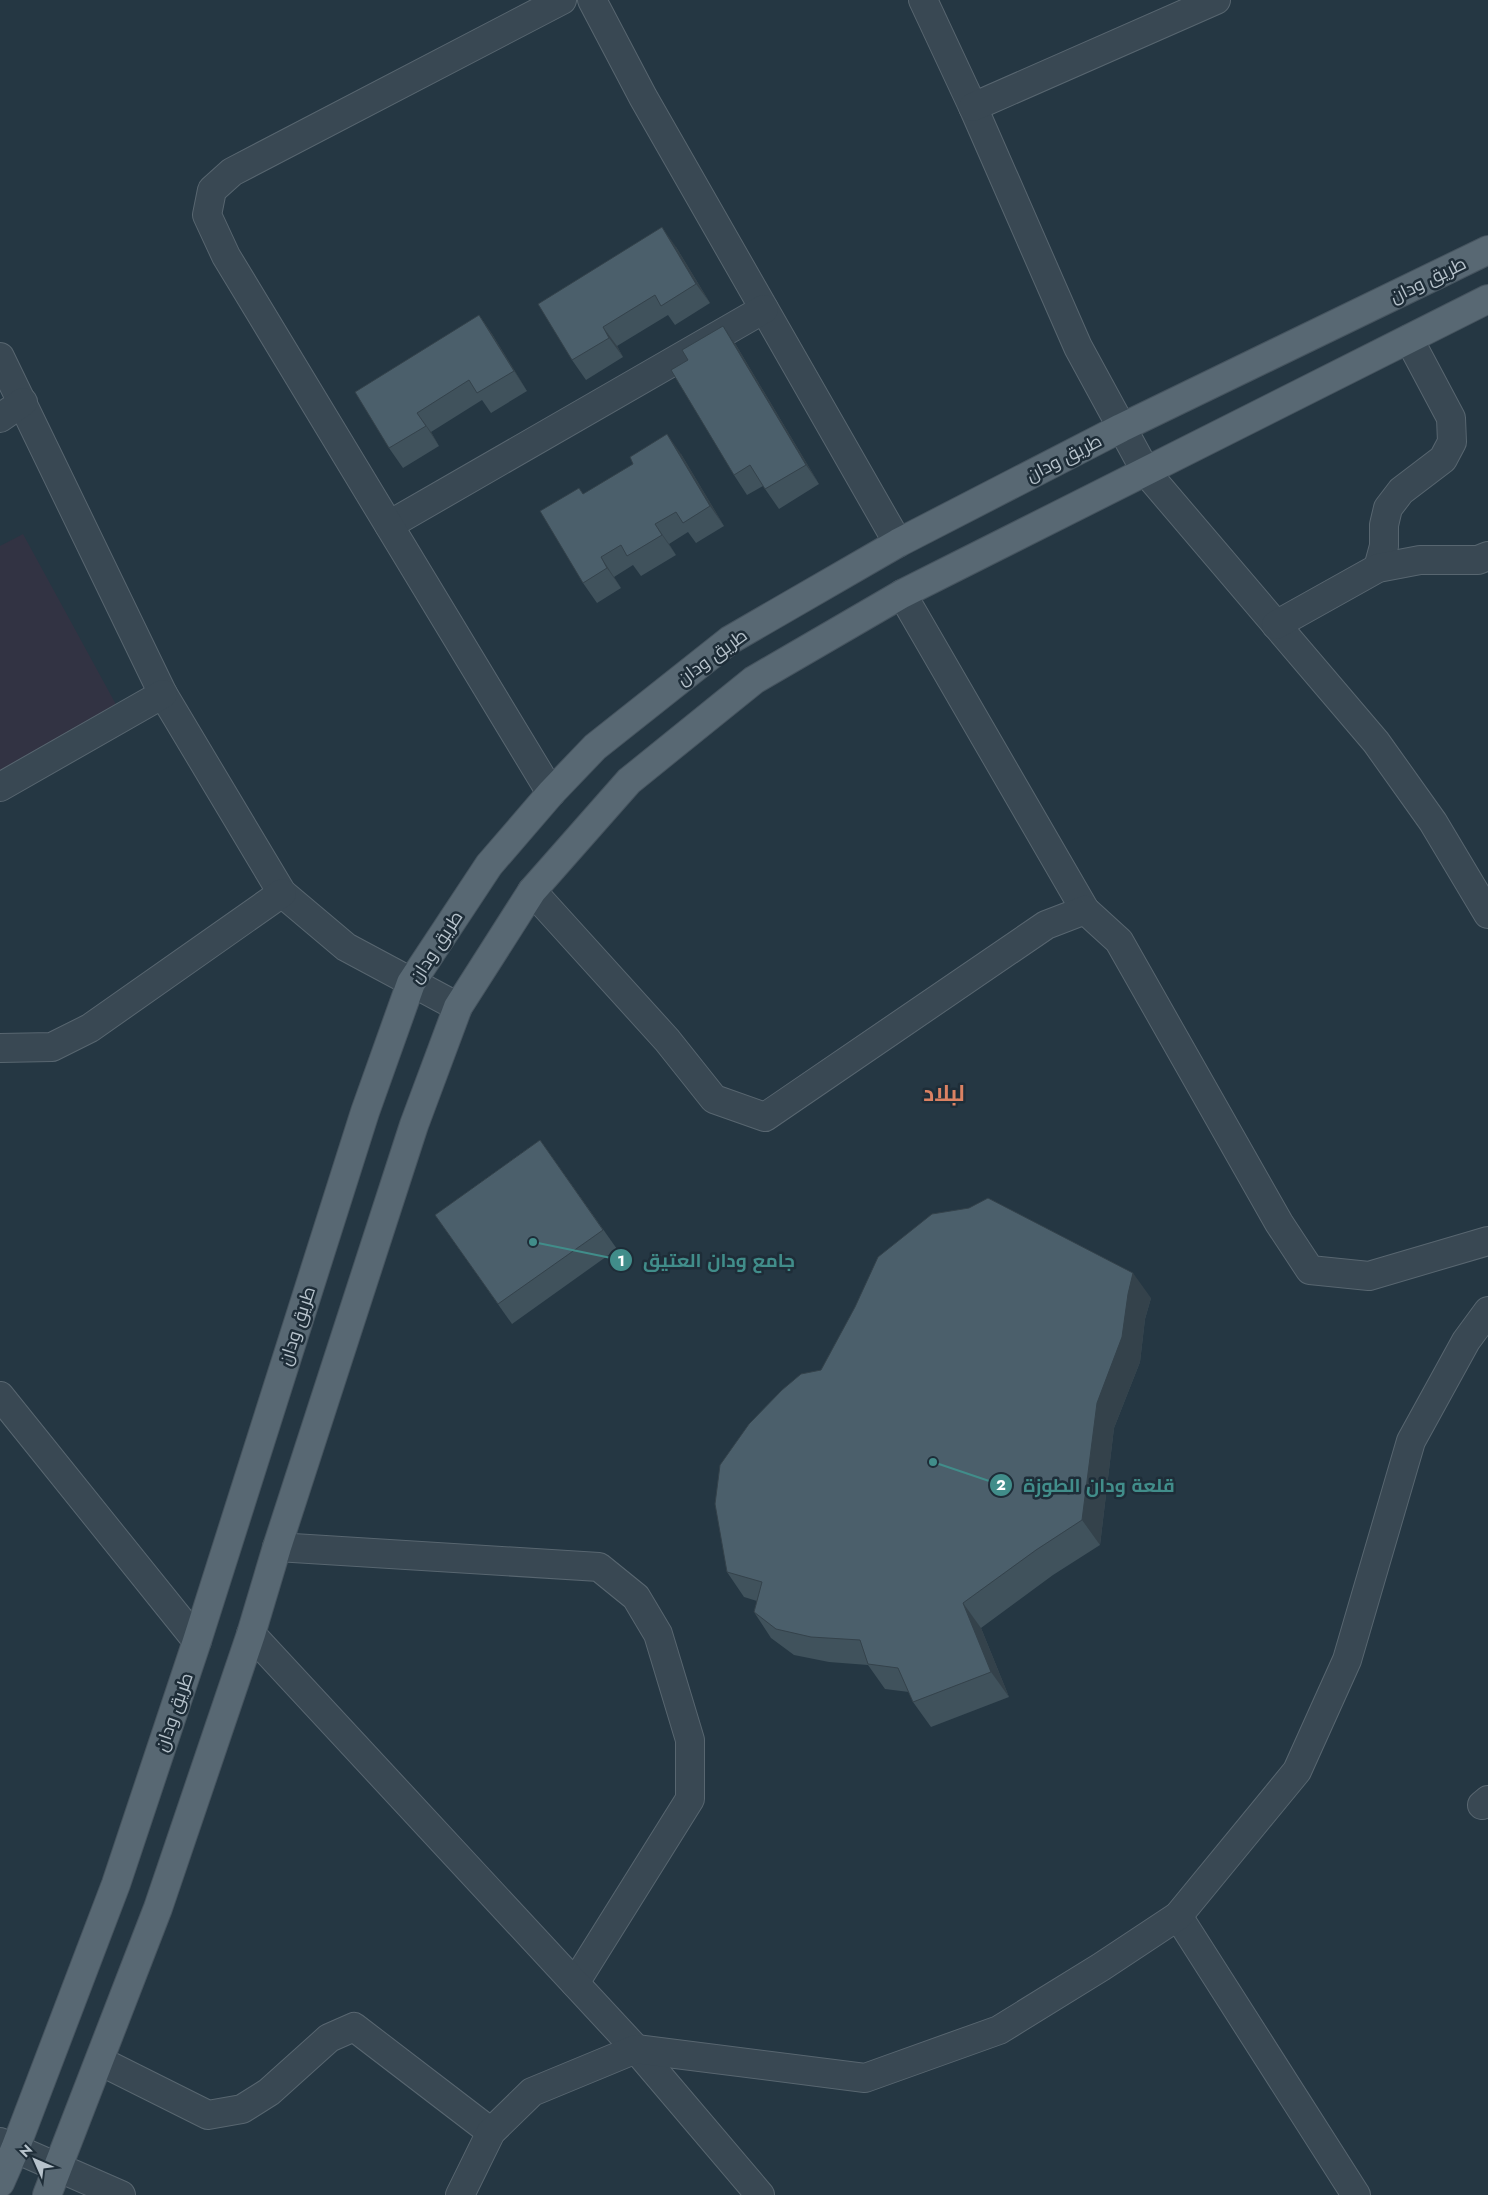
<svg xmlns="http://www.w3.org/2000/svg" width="1488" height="2195" font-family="Jost,Cairo,sans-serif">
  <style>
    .medical { fill: #323343 }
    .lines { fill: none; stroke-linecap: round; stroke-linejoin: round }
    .minor-casing { stroke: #586670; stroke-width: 30 }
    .tertiary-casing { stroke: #586670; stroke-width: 30 }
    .primary-casing { stroke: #46545f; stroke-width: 30 }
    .minor { stroke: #394853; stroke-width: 28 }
    .tertiary { stroke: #394853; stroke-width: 28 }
    .primary { stroke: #586873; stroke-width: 28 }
    .wall { fill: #40525c }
    .shaded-wall { fill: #34424b }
    .building { fill: #4b5f6b; stroke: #34424b }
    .labels { text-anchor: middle; stroke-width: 5; stroke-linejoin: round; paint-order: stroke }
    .street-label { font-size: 18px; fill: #b7c3cc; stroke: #1e2d38 }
    .district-label { font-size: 22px; font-weight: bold; fill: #db8263; stroke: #1e2d38 }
    .leader { fill: none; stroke: #418d8a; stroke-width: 2 }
    .callout-dot { fill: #418d8a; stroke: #1e2d38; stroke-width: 2 }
    .mark-label { font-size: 15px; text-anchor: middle; font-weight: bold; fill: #fff }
    .callout-label { font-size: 19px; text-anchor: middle; font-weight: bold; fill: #418d8a; stroke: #1e2d38; stroke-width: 5; stroke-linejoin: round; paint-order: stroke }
  </style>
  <rect width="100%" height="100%" fill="#253743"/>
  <path class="medical" d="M 23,534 L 119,710 L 0,776 L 0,546 Z"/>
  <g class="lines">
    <defs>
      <g id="minor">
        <path d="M 592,0 L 643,97 L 898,543"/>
        <path d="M 923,0 L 973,107 L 1078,347 L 1146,472 L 1376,742 L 1433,822 L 1488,914"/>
        <path d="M 973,107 L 1216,0"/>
        <path d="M 0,357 L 163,694 L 282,893 L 346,947 L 458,1007"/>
        <path d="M 0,418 L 23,402"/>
        <path d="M 389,525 L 764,309"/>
        <path d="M 1378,568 L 1384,546 L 1384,525 L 1388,508 L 1401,491 L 1443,459 L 1452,442 L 1451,418 L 1409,339"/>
        <path d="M 902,594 L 1085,910"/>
        <path d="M 1276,625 L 1378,568 L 1420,560 L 1478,560 L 1488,556"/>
        <path d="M 0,787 L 163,694"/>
        <path d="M 551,793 L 226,256 L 207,215 L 212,190 L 232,172 L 562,0"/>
        <path d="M 532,891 L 667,1040 L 714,1099 L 765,1117 L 1046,925 L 1085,910 L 1119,941 L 1279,1223 L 1310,1270 L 1369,1276 L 1488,1241"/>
        <path d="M 0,1048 L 52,1047 L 90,1028 L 282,893"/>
        <path d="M 0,1396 L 197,1641"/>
        <path d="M 277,1547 L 599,1567 L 636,1597 L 658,1634 L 690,1740 L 690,1799 L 575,1983"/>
        <path d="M 251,1634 L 636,2049 L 760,2195"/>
        <path d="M 1482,1805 L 1488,1800"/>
        <path d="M 1178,1916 L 1356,2195"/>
        <path d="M 100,2061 L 208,2115 L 242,2109 L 269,2092 L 329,2038 L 354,2027 L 491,2132"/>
        <path d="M 460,2195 L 491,2132 L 532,2092 L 636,2049 L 865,2078 L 999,2030 L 1101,1967 L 1178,1916 L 1297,1771 L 1347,1660 L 1411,1441 L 1466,1341 L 1488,1311"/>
      </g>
      <path id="tertiary" d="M 0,2142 L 121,2195"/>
      <g id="primary">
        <path d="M 0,2183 L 15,2149 L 116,1884 L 197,1641 L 365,1112 L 411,983 L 489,865 L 551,793 L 595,747 L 730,640 L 898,543 L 1121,428 L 1488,250"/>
        <path d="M 47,2195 L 158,1908 L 251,1634 L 277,1547 L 414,1125 L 458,1007 L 532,891 L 629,781 L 754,680 L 902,594 L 1488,299"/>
      </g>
    </defs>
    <use href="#minor" class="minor-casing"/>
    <use href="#tertiary" class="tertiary-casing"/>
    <use href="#primary" class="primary-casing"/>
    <use href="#minor" class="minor"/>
    <use href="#tertiary" class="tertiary"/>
    <use href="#primary" class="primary"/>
  </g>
  <g class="wall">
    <path d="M 676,247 L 710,303 L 675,325 L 668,315 L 617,346 L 623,357 L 586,380 L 572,360 Z"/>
    <path d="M 479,315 L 492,334 L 527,391 L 491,413 L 482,400 L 431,432 L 439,446 L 403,468 L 389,448 Z"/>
    <path d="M 723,326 L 736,345 L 819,484 L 779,509 L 763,486 L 747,495 L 734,475 L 688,360 Z"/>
    <path d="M 681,454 L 724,526 L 696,543 L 688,532 L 669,544 L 676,555 L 641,576 L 633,565 L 614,577 L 621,588 L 597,603 L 583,583 L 583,494 Z"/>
    <path d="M 540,1140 L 617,1249 L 512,1324 L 435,1215 Z"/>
    <path d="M 1151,1298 L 1145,1319 L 1140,1362 L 1114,1428 L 1100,1545 L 1053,1575 L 981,1628 L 1009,1697 L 931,1727 L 913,1702 L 909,1692 L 885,1689 L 868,1665 L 829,1662 L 794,1655 L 771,1638 L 754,1612 L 757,1601 L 744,1597 L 727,1572 L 821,1370 Z"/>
  </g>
  <g class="shaded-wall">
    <path d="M 662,227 L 676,247 L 710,303 L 696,284 Z"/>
    <path d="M 479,315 L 492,334 L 527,391 L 514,371 Z"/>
    <path d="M 723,326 L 736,345 L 819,484 L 806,465 Z"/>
    <path d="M 603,327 L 617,346 L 623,357 L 609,338 Z"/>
    <path d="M 417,413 L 431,432 L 439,446 L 426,426 Z"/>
    <path d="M 667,434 L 681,454 L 724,526 L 710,506 Z"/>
    <path d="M 655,524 L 669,544 L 676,555 L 662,535 Z"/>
    <path d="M 601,557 L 614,577 L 621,588 L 607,568 Z"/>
    <path d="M 1133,1273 L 1151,1298 L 1145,1319 L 1140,1362 L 1114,1428 L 1100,1545 L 1082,1520 L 1097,1403 Z"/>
    <path d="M 963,1603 L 981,1628 L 1009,1697 L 991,1672 Z"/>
  </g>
  <g class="building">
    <path d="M 662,227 L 696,284 L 661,306 L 655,295 L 603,327 L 609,338 L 572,360 L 538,304 Z"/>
    <path d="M 479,315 L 514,371 L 477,393 L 469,380 L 417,413 L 426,426 L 389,448 L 355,392 Z"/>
    <path d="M 723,326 L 806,465 L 765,489 L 750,465 L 734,475 L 671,370 L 688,360 L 682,350 Z"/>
    <path d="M 667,434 L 710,506 L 683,523 L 676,512 L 655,524 L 662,535 L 627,556 L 621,545 L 601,557 L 607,568 L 583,583 L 540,511 L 579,488 L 583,494 L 633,464 L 630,457 Z"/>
    <path d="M 540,1140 L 603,1230 L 498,1304 L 435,1215 Z"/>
    <path d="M 988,1198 L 1133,1273 L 1128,1294 L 1122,1337 L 1097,1403 L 1082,1520 L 1036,1550 L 963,1603 L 991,1672 L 913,1702 L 898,1668 L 868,1664 L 860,1640 L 811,1637 L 776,1629 L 754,1612 L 762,1582 L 727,1572 L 715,1504 L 720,1465 L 749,1424 L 782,1390 L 801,1374 L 821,1370 L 855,1307 L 878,1257 L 932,1214 L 969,1208 Z"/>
  </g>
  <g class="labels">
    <g class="street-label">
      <text transform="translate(1428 280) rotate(-26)" y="6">طريق ودان</text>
      <text transform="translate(1064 458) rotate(-27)" y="6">طريق ودان</text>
      <text transform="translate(712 657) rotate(-36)" y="6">طريق ودان</text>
      <text transform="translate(436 947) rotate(-57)" y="6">طريق ودان</text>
      <text transform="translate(297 1326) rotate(-72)" y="6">طريق ودان</text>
      <text transform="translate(174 1712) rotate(-71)" y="6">طريق ودان</text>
    </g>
    <g class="district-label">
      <text x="944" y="1101">لبلاد</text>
    </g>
  </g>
  <path class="leader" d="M533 1242L621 1260M933 1462L1001 1485"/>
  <g class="callout-dot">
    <circle cx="533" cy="1242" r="5"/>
    <circle cx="933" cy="1462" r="5"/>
    <circle cx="621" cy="1260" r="12"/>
    <circle cx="1001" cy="1485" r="12"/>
  </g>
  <g class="mark-label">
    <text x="621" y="1266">1</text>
    <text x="1001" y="1490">2</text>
  </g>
  <g class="callout-label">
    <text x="719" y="1267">جامع ودان العتيق</text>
    <text x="1099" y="1492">قلعة ودان الطوزة</text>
  </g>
  <g transform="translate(35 2160) rotate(315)" stroke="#1e2d38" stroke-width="4" paint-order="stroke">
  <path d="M0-4L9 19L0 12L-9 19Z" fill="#b7c3cc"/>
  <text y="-8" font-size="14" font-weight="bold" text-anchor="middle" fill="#b7c3cc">N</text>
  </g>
</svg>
